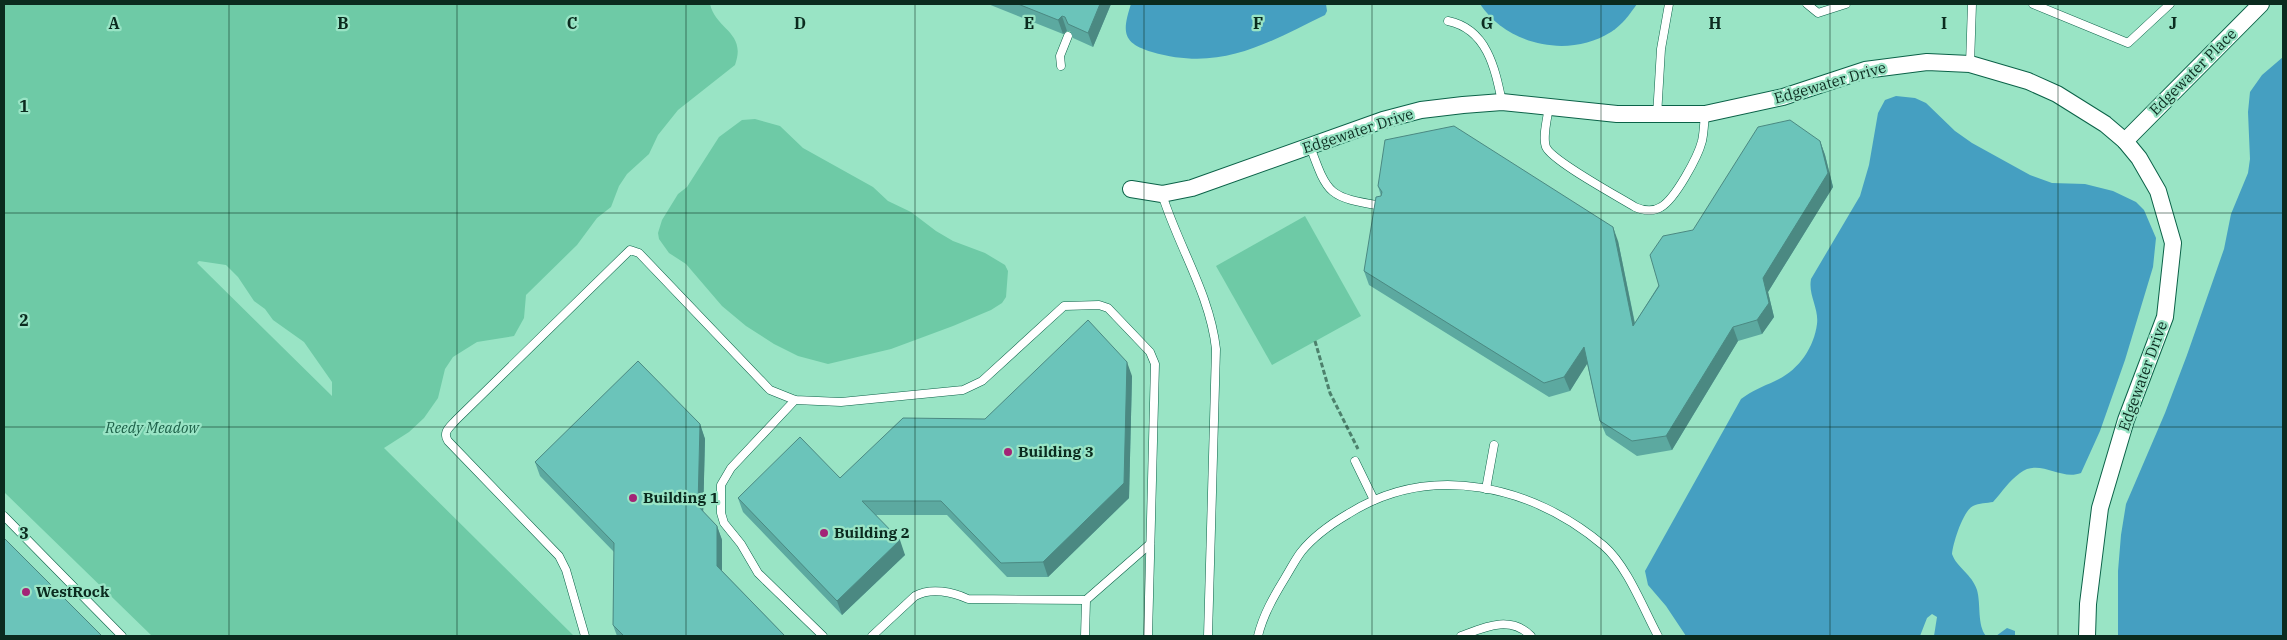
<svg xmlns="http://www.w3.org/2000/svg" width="2287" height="640" font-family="'IBM Plex Serif',serif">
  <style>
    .green { fill: #6ecaa6; fill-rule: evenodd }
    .water { fill: #459fc1 }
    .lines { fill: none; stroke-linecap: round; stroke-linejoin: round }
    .service-casing { stroke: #0b6248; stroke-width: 9 }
    .minor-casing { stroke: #0b6248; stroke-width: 18 }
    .path { stroke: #4d816c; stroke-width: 3; stroke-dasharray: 5 2.5; stroke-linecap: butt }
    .service { stroke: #fff; stroke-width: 8 }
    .minor { stroke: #fff; stroke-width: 16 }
    .wall { fill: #5ca9a0 }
    .shaded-wall { fill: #4b8982 }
    .building { fill: #6bc4ba; stroke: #4b8982 }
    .grid { fill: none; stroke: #0b2b1f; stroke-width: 1; stroke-opacity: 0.55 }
    .poi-dot { fill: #a32476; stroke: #99e4c5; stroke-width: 2 }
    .labels { text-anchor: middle; stroke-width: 4.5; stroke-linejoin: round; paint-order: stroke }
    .street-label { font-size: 15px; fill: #0b2b1f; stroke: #99e4c5 }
    .park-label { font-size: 15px; font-style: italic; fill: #1c6048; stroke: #99e4c5 }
    .poi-label { font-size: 15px; font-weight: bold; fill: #0b2b1f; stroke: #99e4c5; text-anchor: start }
    .grid-label { font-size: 16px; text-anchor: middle; font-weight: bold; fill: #0b2b1f; stroke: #99e4c5; stroke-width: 4.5; stroke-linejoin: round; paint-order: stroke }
  </style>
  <rect width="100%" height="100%" fill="#99e4c5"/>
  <g class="green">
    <path d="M 4,4 L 710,4 C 716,30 747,32 735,65 L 678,110 L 658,135 L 649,154 L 627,174 L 619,186 L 611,207 L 597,218 L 577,245 L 526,295 L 524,318 L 514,336 L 477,342 L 453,357 L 445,369 L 438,398 L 424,418 L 409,432 L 384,448 L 574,636 L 152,636 L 4,492 ZM 199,261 L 226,265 L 238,277 L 254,301 L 265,309 L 273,320 L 304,342 L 332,382 L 332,396 L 197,263 Z"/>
    <path d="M 755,119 L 780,126 L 803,148 L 873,187 L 888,201 L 911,212 L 936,231 L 953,241 L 985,253 L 1005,265 L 1008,271 L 1006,297 L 1002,303 L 991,310 L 953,326 L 891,349 L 828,364 L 798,356 L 774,344 L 746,326 L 722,306 L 686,264 L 669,253 L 659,239 L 658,233 L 662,220 L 678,194 L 687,187 L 719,137 L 742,120 Z"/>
    <path d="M 1305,216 L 1361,316 L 1272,365 L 1216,266 Z"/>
  </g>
  <g class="water">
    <path d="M 1131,4 L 1326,4 L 1327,11 L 1325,15 C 1265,44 1221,72 1152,52 C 1122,43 1122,32 1131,4 Z"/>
    <path d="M 1480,4 L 1637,4 C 1630,14 1622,25 1611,32 C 1568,59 1507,45 1480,4 Z"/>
    <path d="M 2283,57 L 2283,636 L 2118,636 L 2118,571 L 2121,535 L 2126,504 L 2165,413 L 2187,355 L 2224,249 L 2231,214 L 2248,173 L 2250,159 L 2248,112 L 2250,92 L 2262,75 Z"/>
    <path d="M 1896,96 L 1915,98 L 1926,103 L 1955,131 L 1972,143 L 2030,175 L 2052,183 L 2085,184 L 2113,191 L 2136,202 L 2144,210 L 2156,238 L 2153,267 L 2125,360 L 2100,431 L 2081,473 C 2060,481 2040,458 2020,473 C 2009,481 2002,492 1993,502 C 1987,503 1979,503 1973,506 C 1963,511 1953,543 1952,554 C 1957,568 1972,574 1977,590 C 1981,604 1977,625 1986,636 L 1934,636 L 1937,617 L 1932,614 L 1927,618 L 1920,636 L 1686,636 L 1666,606 L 1648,585 L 1645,571 L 1741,399 C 1753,390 1762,387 1775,381 C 1798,371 1814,348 1817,324 C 1819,308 1808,295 1811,279 L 1860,196 L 1869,165 L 1878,113 L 1885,100 Z"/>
    <path d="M 2007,628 L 2015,631 L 2015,636 L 1996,636 Z"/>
  </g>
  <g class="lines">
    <defs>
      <g id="service">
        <path d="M 1807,4 L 1818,13 L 1846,4"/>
        <path d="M 2033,4 L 2128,43 L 2170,4"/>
        <path d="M 1448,21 C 1487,29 1495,68 1502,102"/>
        <path d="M 1970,64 L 1972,4"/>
        <path d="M 1061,66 L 1060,56 L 1068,36"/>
        <path d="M 1549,105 C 1548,117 1542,136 1546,147 C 1552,161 1619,197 1635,207 C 1644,211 1653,212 1661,207 C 1675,199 1698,157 1702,141 C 1704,132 1704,123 1705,114"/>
        <path d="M 1657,116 L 1661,49 L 1669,4"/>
        <path d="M 1310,146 C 1328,196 1329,197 1382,206"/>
        <path d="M 1162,194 C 1178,246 1210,294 1216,349 L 1208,636"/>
        <path d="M 795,400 L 731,468 L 721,485 L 721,513 L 724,523 L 741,544 L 758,573 L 823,636"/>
        <path d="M 1355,461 L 1374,500"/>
        <path d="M 1486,489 L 1494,445"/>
        <path d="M 4,516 L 122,636"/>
        <path d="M 585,636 L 566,570 L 559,556 L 448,441 C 442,432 450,427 456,420 L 630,250 L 639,253 L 770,390 L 795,400 L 841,402 L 963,390 L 982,381 L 1064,306 L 1099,305 L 1108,308 L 1150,352 L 1155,364 L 1148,636"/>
        <path d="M 872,636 L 915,596 C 931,587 953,592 968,599 L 1086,600 L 1150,544"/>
        <path d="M 1085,636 L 1086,600"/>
        <path d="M 1258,636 C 1263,615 1274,596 1285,578 C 1290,570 1295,560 1301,552 C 1313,537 1331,524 1348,514 C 1431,462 1532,485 1604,546 C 1627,566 1643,608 1658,636"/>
        <path d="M 1461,636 C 1485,627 1510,615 1531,636"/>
      </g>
      <g id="minor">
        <path d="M 2125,141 L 2261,4"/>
        <path d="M 1131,189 L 1162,194 L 1192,188 L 1383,120 L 1421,110 L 1463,105 L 1502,102 L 1617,114 L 1705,114 L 1783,97 L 1865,70 L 1927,62 L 1970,64 L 2028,81 L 2057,94 L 2105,124 L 2125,141 L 2139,158 L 2158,191 L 2173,243 L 2165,317 L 2126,420 L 2100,508 L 2088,604 L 2087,636"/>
      </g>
    </defs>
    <use href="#service" class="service-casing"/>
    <use href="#minor" class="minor-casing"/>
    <path class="path" d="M 1315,341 L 1330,393 L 1358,449"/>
    <use href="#service" class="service"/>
    <use href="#minor" class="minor"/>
  </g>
  <g class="wall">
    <path d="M 988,4 L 1111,4 L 1093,47 L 1073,38 L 1070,31 L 1067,31 L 1063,34 Z"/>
    <path d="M 1820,141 L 1825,155 L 1833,187 L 1768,292 L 1774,317 L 1762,334 L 1738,341 L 1672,450 L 1637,456 L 1606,435 L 1600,421 L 1587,363 L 1570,391 L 1549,397 L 1369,285 L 1364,271 L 1381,196 L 1378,186 L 1618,241 L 1635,323 L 1693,230 Z"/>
    <path d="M 1132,376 L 1129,498 L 1048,577 L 1007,577 L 947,515 L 876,515 L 905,555 L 842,615 L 743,512 L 738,498 L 840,478 L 985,419 Z"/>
    <path d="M 700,424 L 705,439 L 703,512 L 717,526 L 722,540 L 722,571 L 785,636 L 617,636 L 613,625 L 614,552 L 540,476 L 535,462 Z"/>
  </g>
  <g class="shaded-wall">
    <path d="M 1100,4 L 1111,4 L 1093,47 L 1088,33 Z"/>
    <path d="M 1062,16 L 1067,31 L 1063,34 L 1058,20 Z"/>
    <path d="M 1820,141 L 1825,155 L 1833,187 L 1768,292 L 1774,317 L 1762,334 L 1757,320 L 1763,278 Z"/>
    <path d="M 1613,227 L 1618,241 L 1638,340 L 1633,326 Z"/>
    <path d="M 1733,327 L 1738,341 L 1672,450 L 1666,436 Z"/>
    <path d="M 1584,347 L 1589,361 L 1570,391 L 1564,377 Z"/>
    <path d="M 1127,362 L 1132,376 L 1129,498 L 1048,577 L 1043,562 Z"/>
    <path d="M 700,424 L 705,439 L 703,520 L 698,506 Z"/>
    <path d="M 717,526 L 722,540 L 722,580 L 717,566 Z"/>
    <path d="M 900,540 L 905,555 L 842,615 L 837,601 Z"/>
  </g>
  <g class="building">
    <path d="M 1018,4 L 1100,4 L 1088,33 L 1068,24 L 1065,17 L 1062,16 L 1058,20 Z"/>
    <path d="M 1790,120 L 1820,141 L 1828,173 L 1763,278 L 1769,303 L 1757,320 L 1733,327 L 1666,436 L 1632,441 L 1600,421 L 1584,347 L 1564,377 L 1544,383 L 1364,271 L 1376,197 L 1381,196 L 1382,192 L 1378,186 L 1385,140 L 1454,126 L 1613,227 L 1633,326 L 1659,286 L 1650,255 L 1663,236 L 1693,230 L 1758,127 Z"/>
    <path d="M 1088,320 L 1127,362 L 1124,483 L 1043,562 L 1001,563 L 941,501 L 862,501 L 900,540 L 837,601 L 738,498 L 800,437 L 840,478 L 903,418 L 985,419 Z"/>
    <path d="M 638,361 L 700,424 L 698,506 L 717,526 L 717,566 L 785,636 L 624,636 L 613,625 L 614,543 L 535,462 Z"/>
    <path d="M 4,538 L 102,636 L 4,636 Z"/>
  </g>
  <path class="grid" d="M 229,4 L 229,636M 457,4 L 457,636M 686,4 L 686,636M 915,4 L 915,636M 1144,4 L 1144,636M 1372,4 L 1372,636M 1601,4 L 1601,636M 1830,4 L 1830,636M 2058,4 L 2058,636M 4,213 L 2283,213M 4,427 L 2283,427"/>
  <g class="poi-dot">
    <circle cx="1008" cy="452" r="5"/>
    <circle cx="633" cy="498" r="5"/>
    <circle cx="824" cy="533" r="5"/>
    <circle cx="26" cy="592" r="5"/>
  </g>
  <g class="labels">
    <g class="street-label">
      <text transform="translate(2193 72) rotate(-45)" y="5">Edgewater Place</text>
      <text transform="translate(1830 83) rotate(-16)" y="5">Edgewater Drive</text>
      <text transform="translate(1358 131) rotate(-18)" y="5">Edgewater Drive</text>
      <text transform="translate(2143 376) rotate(-70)" y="5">Edgewater Drive</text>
    </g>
    <g class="park-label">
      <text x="152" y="433">Reedy Meadow</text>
    </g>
    <g class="poi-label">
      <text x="1018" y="457">Building 3</text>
      <text x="643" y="503">Building 1</text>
      <text x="834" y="538">Building 2</text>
      <text x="36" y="597">WestRock</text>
    </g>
  </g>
  <g class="grid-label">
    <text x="114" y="29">A</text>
    <text x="343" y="29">B</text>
    <text x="572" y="29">C</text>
    <text x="800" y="29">D</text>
    <text x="1029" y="29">E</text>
    <text x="1258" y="29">F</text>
    <text x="1487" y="29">G</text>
    <text x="1715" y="29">H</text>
    <text x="1944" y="29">I</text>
    <text x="2173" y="29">J</text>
    <text x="24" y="112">1</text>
    <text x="24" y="326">2</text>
    <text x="24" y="539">3</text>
  </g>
  <rect width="2287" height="640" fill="none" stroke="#0b2b1f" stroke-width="10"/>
</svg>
